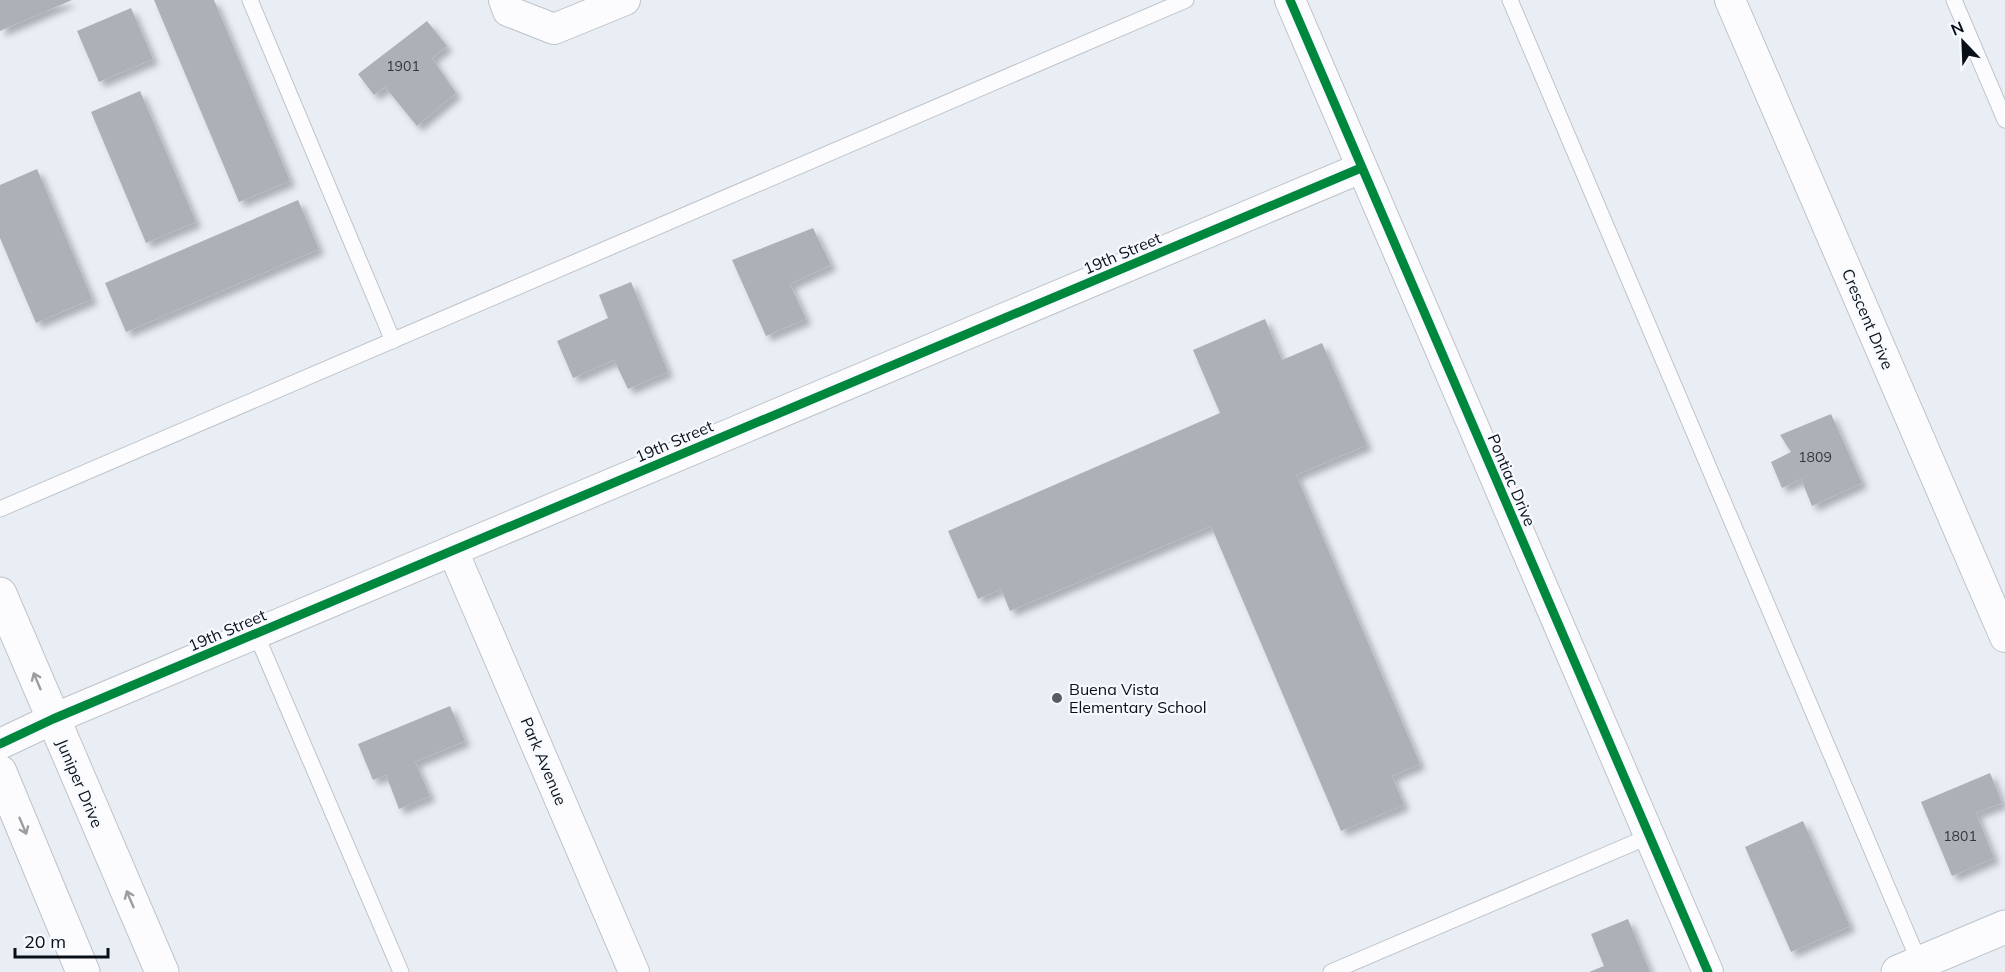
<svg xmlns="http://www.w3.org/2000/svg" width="2005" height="972" font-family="Mulish,sans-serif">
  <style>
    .building { fill: #aeb0b8; filter: url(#shadow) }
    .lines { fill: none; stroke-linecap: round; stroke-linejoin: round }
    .lane-casing { stroke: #bec3ca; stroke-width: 17 }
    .street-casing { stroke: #bec3ca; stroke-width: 32 }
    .secondary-casing { stroke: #bec3ca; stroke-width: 35 }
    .lane { stroke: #fcfcfe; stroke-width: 15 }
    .street { stroke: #fcfcfe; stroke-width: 30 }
    .secondary { stroke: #fcfcfe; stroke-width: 33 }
    .cycleway-casing { stroke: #f6f9fe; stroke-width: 13 }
    .cycleway { stroke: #00873e; stroke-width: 9 }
    .oneway { stroke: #9b9da1 }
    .poi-dot { fill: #575d64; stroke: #f6f9fe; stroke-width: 2 }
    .labels { text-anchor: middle; stroke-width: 4.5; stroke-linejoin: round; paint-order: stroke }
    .number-label { font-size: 14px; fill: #32373e }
    .street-label { font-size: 16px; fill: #090f16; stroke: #f6f9fe }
    .poi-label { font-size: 16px; fill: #090f16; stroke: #f6f9fe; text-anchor: start }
  </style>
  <defs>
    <filter id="shadow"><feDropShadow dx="5.5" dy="5.5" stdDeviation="3" flood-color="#0004"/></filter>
  </defs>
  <rect width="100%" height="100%" fill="#e9eef5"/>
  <g class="building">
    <path d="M 0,0 L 72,0 L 0,31 Z"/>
    <path d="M 154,0 L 214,0 L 290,181 L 239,202 Z"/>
    <path d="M 131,8 L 153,59 L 99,82 L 77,31 Z"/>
    <path d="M 427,21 L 447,46 L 432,58 L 456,93 L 417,126 L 385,87 L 374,95 L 358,74 Z"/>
    <path d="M 140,91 L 196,222 L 146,243 L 91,112 Z"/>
    <path d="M 37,169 L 92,299 L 36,323 L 0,238 L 0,185 Z"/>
    <path d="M 298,200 L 319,249 L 126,332 L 105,283 Z"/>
    <path d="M 813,228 L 831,265 L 790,284 L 806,319 L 766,336 L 732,260 Z"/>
    <path d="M 631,282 L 668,372 L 628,389 L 614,360 L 573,378 L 557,341 L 608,318 L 599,295 Z"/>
    <path d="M 1265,319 L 1282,360 L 1322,343 L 1367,445 L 1296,475 L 1420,764 L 1392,776 L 1404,805 L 1341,831 L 1211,526 L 1010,611 L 1001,589 L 978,599 L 948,531 L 1220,413 L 1193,350 Z"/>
    <path d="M 1831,414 L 1862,483 L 1812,506 L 1801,479 L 1782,488 L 1771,462 L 1791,452 L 1780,435 Z"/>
    <path d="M 450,706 L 465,741 L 415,762 L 430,796 L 399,809 L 386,775 L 373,780 L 358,744 Z"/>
    <path d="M 1990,773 L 2002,803 L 1976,813 L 1994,858 L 1952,876 L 1921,802 Z"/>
    <path d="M 1803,821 L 1850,926 L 1791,952 L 1745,847 Z"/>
    <path d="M 1628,919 L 1650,972 L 1589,972 L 1604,966 L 1591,934 Z"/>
  </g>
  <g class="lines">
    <defs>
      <g id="lane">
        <path d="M 250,0 L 393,341"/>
        <path d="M 1510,0 L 1921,966"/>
        <path d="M 1954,0 L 2005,120"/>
        <path d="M 0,509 L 1186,0"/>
        <path d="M 256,634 L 401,972"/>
        <path d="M 1331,972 L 1650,836"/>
      </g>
      <g id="street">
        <path d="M 504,0 L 508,11 L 554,29 L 625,0"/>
        <path d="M 1290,0 L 1708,972"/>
        <path d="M 1730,0 L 2005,637"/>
        <path d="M 453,551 L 634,972"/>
        <path d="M 0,744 L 53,719 L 1361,168"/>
      </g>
      <g id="secondary">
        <path d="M 0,594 L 162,972"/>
        <path d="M 0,772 L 83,972"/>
        <path d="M 1898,972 L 2005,927"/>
      </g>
    </defs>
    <use href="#lane" class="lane-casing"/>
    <use href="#street" class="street-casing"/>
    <use href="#secondary" class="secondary-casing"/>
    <use href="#lane" class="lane"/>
    <use href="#street" class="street"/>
    <use href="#secondary" class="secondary"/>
    <defs>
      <g id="cycleway">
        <path d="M 1290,0 L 1708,972"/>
        <path d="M 0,744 L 53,719 L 1361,168"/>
      </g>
    </defs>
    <use href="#cycleway" class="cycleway-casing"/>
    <use href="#cycleway" class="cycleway"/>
  </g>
  <defs><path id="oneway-shaft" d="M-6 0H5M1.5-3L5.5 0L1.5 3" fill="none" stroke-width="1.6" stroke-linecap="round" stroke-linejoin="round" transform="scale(1.5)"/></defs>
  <g class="oneway">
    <use href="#oneway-shaft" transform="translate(37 681) rotate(-113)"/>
    <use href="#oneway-shaft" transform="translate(23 826) rotate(67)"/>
    <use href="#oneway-shaft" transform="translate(130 899) rotate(-113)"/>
  </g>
  <circle class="poi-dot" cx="1057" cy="698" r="6"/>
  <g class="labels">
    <g class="number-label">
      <text x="403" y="71">1901</text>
      <text x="1815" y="462">1809</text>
      <text x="1960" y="841">1801</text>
    </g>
    <g class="street-label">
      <text transform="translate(1122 253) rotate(-23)" y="6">19th Street</text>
      <text transform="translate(1868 319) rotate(67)" y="6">Crescent Drive</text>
      <text transform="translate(674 441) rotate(-23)" y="6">19th Street</text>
      <text transform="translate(1512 480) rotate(67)" y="6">Pontiac Drive</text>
      <text transform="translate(227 630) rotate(-23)" y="6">19th Street</text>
      <text transform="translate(544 761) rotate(67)" y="6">Park Avenue</text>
      <text transform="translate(80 783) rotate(67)" y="6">Juniper Drive</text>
    </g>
    <g class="poi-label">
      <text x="1069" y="695">Buena Vista<tspan x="1069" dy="18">Elementary School</tspan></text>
    </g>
  </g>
  <g transform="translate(1963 42) rotate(337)" stroke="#f6f9fe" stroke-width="4.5" paint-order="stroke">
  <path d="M0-4.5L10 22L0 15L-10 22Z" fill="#090f16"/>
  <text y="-9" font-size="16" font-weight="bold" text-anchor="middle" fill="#090f16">N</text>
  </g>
  <path d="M15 948v9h93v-9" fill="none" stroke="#090f16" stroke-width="3"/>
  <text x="24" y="948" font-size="18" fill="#090f16" stroke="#f6f9fe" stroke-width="4.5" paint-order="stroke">20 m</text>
</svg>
